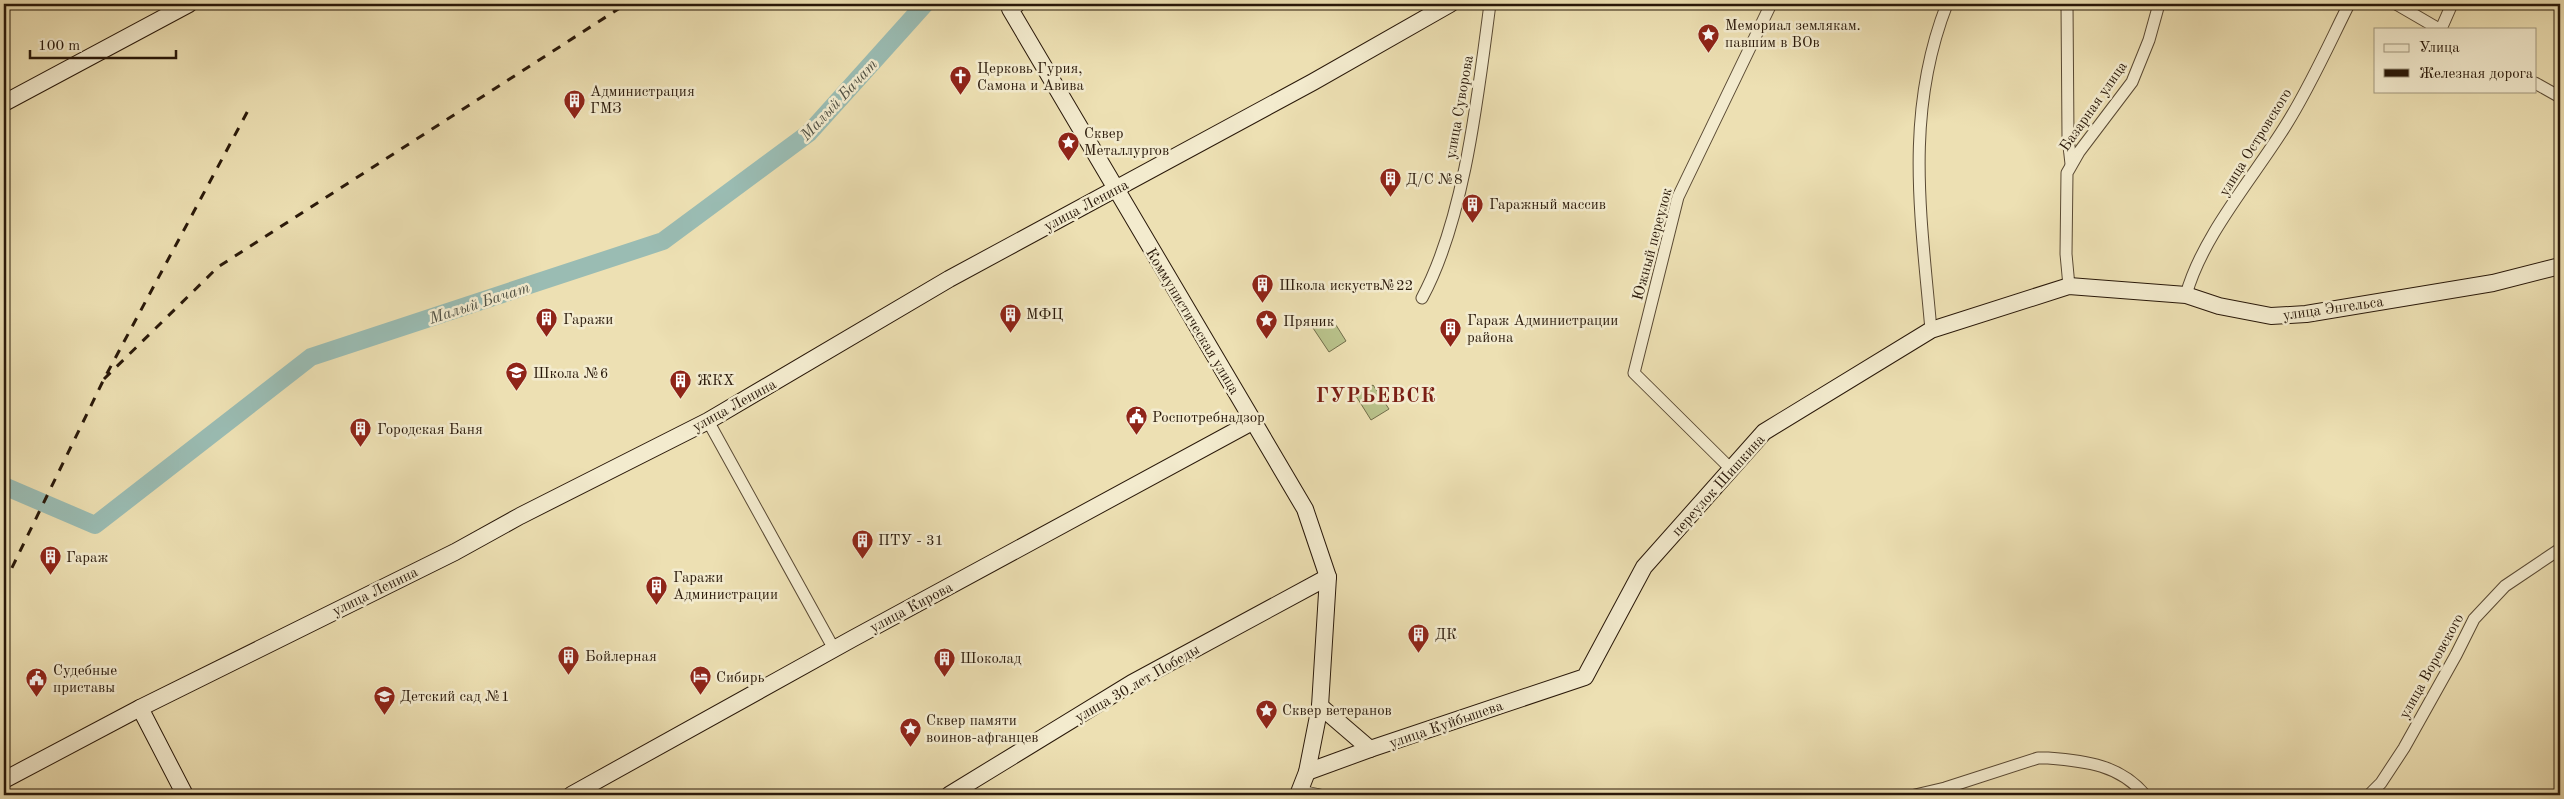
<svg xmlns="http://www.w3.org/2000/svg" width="2564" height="799" font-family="'Old Standard TT',serif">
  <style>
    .green { fill: #b9c28b; stroke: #716d4a }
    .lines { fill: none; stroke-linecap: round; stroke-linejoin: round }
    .river { stroke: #9abcb3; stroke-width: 18 }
    .street-casing { stroke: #5a4a34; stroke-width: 13 }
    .secondary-casing { stroke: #291809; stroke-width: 18 }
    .street { stroke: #f3ebce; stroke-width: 11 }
    .secondary { stroke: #f3ebce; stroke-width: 16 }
    .rail { stroke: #291809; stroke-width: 3; stroke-dasharray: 9 9; stroke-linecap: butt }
    .labels { text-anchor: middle; stroke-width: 5; stroke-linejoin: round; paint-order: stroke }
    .poi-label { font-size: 15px; fill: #291809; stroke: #f3ebce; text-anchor: start }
    .street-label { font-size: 15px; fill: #291809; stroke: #f3ebce }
    .water-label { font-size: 16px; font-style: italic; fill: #515144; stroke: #f3ebce }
    .district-label { font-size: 20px; font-weight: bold; letter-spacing: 1px; fill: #7a1f14; stroke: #f3ebce }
  </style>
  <rect width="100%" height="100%" fill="#ede0b3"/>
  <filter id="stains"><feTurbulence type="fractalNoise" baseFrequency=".004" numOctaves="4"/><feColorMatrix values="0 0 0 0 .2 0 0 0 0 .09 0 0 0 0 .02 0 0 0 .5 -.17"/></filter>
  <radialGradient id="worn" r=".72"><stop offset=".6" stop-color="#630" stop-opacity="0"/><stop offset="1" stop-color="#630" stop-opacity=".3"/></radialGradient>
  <g class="green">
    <path d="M 1331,317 L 1346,341 L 1329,352 L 1313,328 Z"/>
    <path d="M 1373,385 L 1389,409 L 1371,420 L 1356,396 Z"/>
  </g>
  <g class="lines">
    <path class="river" d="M 4,486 L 95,525 L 311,357 L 663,241 L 809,133 L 925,4"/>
    <defs>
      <g id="street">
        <path d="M 2067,4 L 2068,137 L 2071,164"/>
        <path d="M 2396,4 L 2439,29"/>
        <path d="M 2441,29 L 2452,4"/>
        <path d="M 2535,83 L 2560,97"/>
        <path d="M 2069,286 L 2066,254 L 2067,173 L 2079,152 L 2132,82 L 2149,40 L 2159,4"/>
        <path d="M 2186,295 C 2202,236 2254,177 2286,125 C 2310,87 2329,44 2349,4"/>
        <path d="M 1422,298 C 1465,218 1478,94 1490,4"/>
        <path d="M 1931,330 C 1921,216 1904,114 1947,4"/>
        <path d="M 708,421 L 834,649"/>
        <path d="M 1731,469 L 1634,373 L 1678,197 L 1771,4"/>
        <path d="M 1300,791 L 1320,795"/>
        <path d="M 1915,795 L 1945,788 L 2038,758 L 2048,758 C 2086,761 2120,765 2145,795"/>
        <path d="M 2369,795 L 2381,783 L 2404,748 L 2456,655 L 2474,619 L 2505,586 L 2560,549"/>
      </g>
      <g id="secondary">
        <path d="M 1017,4 L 1010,9 L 1305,509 L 1328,577 L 1320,706 L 1307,772 L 1298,795"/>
        <path d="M 4,103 L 189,4"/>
        <path d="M 1320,706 L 1370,749 L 1585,677 L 1644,567 L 1764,432 L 1931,330 L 2069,286 L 2186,295 L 2219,306 L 2271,316 L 2306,314 L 2493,283 L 2560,266"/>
        <path d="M 140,708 L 185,795"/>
        <path d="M 1307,772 L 1370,749"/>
        <path d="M 4,780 L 140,708 L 455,552 L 520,516 L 708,421 L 949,279 L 1313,82 L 1450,4"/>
        <path d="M 571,795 L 852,639 L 1252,422"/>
        <path d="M 949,795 L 1132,683 L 1328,577"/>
      </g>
    </defs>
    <use href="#street" class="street-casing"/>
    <use href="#secondary" class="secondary-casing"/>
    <use href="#street" class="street"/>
    <use href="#secondary" class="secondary"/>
    <g class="rail">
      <path d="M 104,379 L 218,267 L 626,4"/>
      <path d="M 4,584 L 104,379 L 251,105"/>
    </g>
  </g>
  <defs>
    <symbol id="sight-pin" viewBox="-11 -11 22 30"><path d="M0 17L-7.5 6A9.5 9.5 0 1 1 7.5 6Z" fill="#8f2418" stroke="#f3ebce"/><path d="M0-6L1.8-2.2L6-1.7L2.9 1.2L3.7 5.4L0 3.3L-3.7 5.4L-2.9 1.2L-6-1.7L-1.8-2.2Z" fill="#fff"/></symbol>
    <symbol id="church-pin" viewBox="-11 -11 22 30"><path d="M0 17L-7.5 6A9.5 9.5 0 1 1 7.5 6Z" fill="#8f2418" stroke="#f3ebce"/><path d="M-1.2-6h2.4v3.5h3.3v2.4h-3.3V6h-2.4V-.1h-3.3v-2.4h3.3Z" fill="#fff"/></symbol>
    <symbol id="building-pin" viewBox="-11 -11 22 30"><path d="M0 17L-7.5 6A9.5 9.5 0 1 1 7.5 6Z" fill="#8f2418" stroke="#f3ebce"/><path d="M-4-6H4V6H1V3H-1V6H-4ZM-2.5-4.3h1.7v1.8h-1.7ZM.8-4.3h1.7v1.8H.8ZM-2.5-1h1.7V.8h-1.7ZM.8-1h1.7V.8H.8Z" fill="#fff"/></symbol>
    <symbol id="school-pin" viewBox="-11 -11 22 30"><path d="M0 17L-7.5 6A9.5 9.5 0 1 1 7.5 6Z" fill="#8f2418" stroke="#f3ebce"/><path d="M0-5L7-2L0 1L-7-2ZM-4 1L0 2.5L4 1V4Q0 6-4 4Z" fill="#fff"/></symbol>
    <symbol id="civic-pin" viewBox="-11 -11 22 30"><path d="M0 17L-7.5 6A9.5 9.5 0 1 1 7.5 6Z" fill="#8f2418" stroke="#f3ebce"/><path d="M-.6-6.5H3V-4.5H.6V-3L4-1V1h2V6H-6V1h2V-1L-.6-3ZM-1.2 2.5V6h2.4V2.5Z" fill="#fff"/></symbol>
    <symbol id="hotel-pin" viewBox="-11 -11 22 30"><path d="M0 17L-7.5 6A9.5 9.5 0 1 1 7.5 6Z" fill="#8f2418" stroke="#f3ebce"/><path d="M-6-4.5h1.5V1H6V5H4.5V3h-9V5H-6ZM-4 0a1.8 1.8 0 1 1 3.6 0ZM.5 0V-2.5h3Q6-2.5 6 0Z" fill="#fff"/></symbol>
  </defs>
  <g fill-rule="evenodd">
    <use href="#sight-pin" x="1696" y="22" width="25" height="34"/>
    <use href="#church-pin" x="948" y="64" width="25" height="34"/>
    <use href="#building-pin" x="562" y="88" width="25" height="34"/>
    <use href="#sight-pin" x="1056" y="130" width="25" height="34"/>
    <use href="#building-pin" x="1378" y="166" width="25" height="34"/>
    <use href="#building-pin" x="1460" y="192" width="25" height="34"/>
    <use href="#building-pin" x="1250" y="272" width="25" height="34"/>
    <use href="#building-pin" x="998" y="302" width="25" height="34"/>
    <use href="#building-pin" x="534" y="306" width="25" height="34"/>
    <use href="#sight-pin" x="1254" y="308" width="25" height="34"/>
    <use href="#building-pin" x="1438" y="316" width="25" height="34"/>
    <use href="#school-pin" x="504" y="360" width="25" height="34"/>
    <use href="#building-pin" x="668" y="368" width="25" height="34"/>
    <use href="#civic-pin" x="1124" y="404" width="25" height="34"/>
    <use href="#building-pin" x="348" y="416" width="25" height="34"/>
    <use href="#building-pin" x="850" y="528" width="25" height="34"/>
    <use href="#building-pin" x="38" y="544" width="25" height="34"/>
    <use href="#building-pin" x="644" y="574" width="25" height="34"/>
    <use href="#building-pin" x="1406" y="622" width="25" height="34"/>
    <use href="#building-pin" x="556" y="644" width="25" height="34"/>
    <use href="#building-pin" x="932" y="646" width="25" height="34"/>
    <use href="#hotel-pin" x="688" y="664" width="25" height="34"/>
    <use href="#civic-pin" x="24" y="666" width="25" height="34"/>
    <use href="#school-pin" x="372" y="684" width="25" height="34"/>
    <use href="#sight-pin" x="1254" y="698" width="25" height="34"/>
    <use href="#sight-pin" x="898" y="716" width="25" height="34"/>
  </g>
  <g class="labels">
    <g class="poi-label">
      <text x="1725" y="30">Мемориал землякам.<tspan x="1725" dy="17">павшим в ВОв</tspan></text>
      <text x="977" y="73">Церковь Гурия,<tspan x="977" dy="17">Самона и Авива</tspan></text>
      <text x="590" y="96">Администрация<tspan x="590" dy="17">ГМЗ</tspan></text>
      <text x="1084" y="138">Сквер<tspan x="1084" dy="17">Металлургов</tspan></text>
      <text x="1406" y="184">Д/С №8</text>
      <text x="1489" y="209">Гаражный массив</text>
      <text x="1279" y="290">Школа искуств№22</text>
      <text x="1026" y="319">МФЦ</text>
      <text x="563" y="324">Гаражи</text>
      <text x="1467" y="325">Гараж Администрации<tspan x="1467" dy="17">района</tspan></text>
      <text x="1283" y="326">Пряник</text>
      <text x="533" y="378">Школа №6</text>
      <text x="697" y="385">ЖКХ</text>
      <text x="1152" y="422">Роспотребнадзор</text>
      <text x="377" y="434">Городская Баня</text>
      <text x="878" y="545">ПТУ - 31</text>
      <text x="66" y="562">Гараж</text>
      <text x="673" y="582">Гаражи<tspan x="673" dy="17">Администрации</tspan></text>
      <text x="1435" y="639">ДК</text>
      <text x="585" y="661">Бойлерная</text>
      <text x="960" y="663">Шоколад</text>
      <text x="53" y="675">Судебные<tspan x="53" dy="17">приставы</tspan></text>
      <text x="716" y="682">Сибирь</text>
      <text x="400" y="701">Детский сад №1</text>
      <text x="1282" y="715">Сквер ветеранов</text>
      <text x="926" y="725">Сквер памяти<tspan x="926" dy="17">воинов-афганцев</tspan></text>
    </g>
    <g class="street-label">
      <text transform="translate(2093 106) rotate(-55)" y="5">Базарная улица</text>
      <text transform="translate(1459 107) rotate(-80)" y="5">улица Суворова</text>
      <text transform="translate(2255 142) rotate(-58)" y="5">улица Островского</text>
      <text transform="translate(1086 205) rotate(-28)" y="5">улица Ленина</text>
      <text transform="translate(1652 244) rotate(-75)" y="5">Южный переулок</text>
      <text transform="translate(2333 308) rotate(-8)" y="5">улица Энгельса</text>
      <text transform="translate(1193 321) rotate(59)" y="5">Коммунистическая улица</text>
      <text transform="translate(734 405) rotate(-29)" y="5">улица Ленина</text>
      <text transform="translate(1718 485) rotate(-48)" y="5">переулок Шишкина</text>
      <text transform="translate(375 591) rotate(-26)" y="5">улица Ленина</text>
      <text transform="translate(911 607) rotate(-28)" y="5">улица Кирова</text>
      <text transform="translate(2431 666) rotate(-61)" y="5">улица Воровского</text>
      <text transform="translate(1137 683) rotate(-30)" y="5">улица 30 лет Победы</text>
      <text transform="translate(1446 724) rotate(-19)" y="5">улица Куйбышева</text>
    </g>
    <g class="water-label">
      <text transform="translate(838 99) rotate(-47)" y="6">Малый Бачат</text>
      <text transform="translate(479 302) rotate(-18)" y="6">Малый Бачат</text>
    </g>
    <g class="district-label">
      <text x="1376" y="402">ГУРЬЕВСК</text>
    </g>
  </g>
  <rect width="2564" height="799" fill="none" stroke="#ede0b3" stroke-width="20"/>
  <rect x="5" y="5" width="2554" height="789" fill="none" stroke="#291809" stroke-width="2.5"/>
  <rect x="10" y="10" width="2544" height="779" fill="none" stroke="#291809"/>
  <rect x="2374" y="28" width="162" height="65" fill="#f3ebce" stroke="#a2977f"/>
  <rect x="2384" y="44" width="25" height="8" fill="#f3ebce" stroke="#a2977f"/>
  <text x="2419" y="52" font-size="15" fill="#291809">Улица</text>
  <rect x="2384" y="69" width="25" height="8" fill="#291809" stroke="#a2977f"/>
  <text x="2419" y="78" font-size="15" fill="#291809">Железная дорога</text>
  <path d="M30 50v8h146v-8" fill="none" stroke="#291809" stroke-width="2.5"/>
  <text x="38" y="50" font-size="15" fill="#291809" stroke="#f3ebce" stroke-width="4" paint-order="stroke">100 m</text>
  <rect width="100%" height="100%" filter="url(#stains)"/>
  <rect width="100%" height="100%" fill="url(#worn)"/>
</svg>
